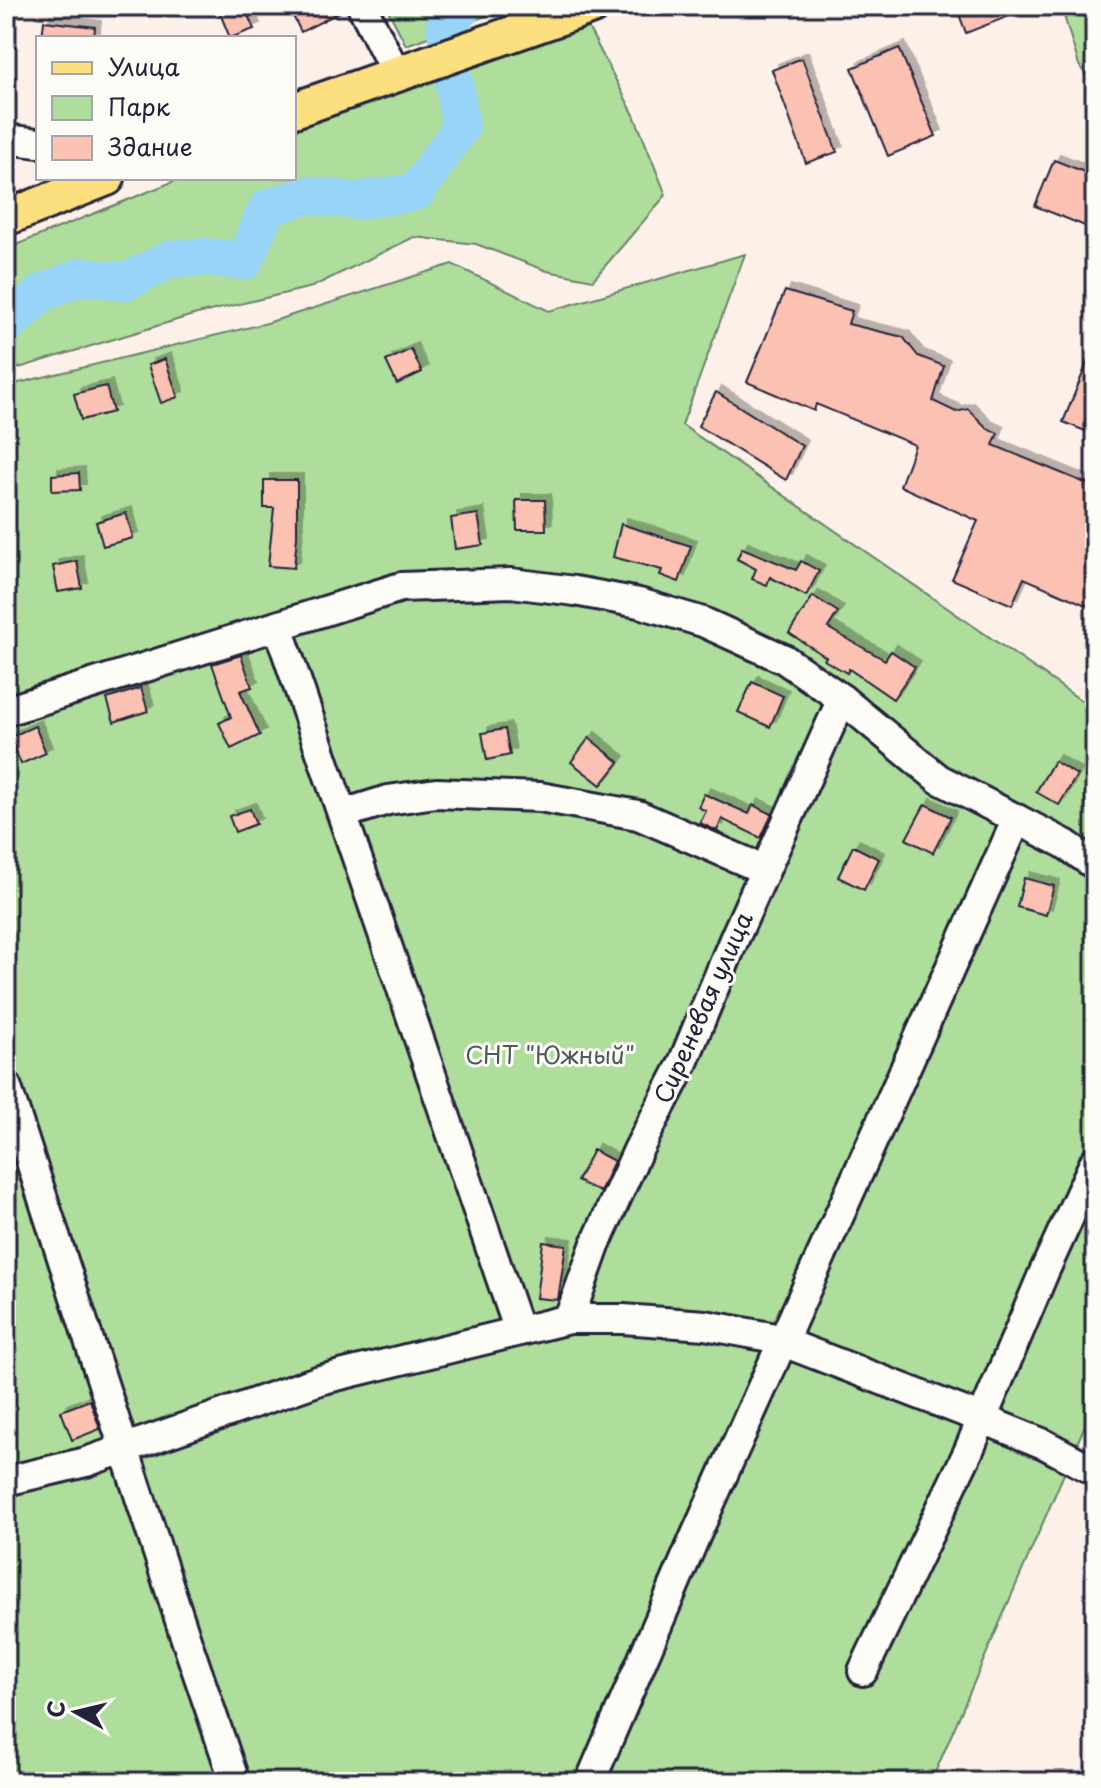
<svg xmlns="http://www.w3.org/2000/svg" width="1101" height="1788" font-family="'Playpen Sans',sans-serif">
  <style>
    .green { fill: #aedd9c; stroke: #68806c; stroke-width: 2 }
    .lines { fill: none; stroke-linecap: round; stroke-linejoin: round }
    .river { stroke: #97d4f8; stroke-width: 38 }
    .building { fill: #fbc1b2; stroke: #22223b; stroke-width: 2; filter: url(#shadow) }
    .minor-casing { stroke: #22223b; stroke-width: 34 }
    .major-casing { stroke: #22223b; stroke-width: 40 }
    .minor { stroke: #fdfcf7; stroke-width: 28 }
    .major { stroke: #fce080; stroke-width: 34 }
    .labels { text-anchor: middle; stroke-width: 6; stroke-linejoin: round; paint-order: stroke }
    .street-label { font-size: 24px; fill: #22223b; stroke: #fdfcf7 }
    .park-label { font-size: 24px; fill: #4c5a58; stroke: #fdfcf7 }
  </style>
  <defs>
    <filter id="shadow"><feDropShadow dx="6" dy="-6" stdDeviation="0" flood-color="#0004"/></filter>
  </defs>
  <rect width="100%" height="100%" fill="#fdf0e9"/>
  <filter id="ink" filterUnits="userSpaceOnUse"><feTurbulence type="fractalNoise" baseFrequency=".0125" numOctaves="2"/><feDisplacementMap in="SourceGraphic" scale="16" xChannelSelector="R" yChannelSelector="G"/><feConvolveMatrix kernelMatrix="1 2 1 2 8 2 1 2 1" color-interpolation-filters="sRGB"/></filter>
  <g filter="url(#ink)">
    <g class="green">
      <path d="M 386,6 L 513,6 L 406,45 Z"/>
      <path d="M 1061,6 L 1095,6 L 1095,89 L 1079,65 Z"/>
      <path d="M 588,27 L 634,115 L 666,195 L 593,280 L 547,271 L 476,244 L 414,237 L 312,287 L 193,315 L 6,372 L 6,249 L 182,178 L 294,178 L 294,127 L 429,83 Z"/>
      <path d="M 745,254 L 682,425 L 1095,710 L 1095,1402 L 931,1782 L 6,1782 L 6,386 L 267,323 L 452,264 L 549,311 Z"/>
    </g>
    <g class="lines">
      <path class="river" d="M 6,326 L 42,293 L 82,276 L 125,282 L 171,259 L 203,257 L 244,261 L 267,208 L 308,195 L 356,201 L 416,192 L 461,127 L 445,25 L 464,6"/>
    </g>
    <g class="building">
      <path d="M 217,6 L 244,6 L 254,29 L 230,38 Z"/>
      <path d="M 288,6 L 345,6 L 346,9 L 301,32 Z"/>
      <path d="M 956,6 L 1032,6 L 1032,7 L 966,33 Z"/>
      <path d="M 44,21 L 95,27 L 94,38 L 42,38 Z"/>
      <path d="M 899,48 L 936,136 L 888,156 L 852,68 Z"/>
      <path d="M 802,58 L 837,152 L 806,163 L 772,70 Z"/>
      <path d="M 1054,160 L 1095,176 L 1095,230 L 1035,206 Z"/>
      <path d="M 785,291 L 852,311 L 848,324 L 903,337 L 918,356 L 944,366 L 933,401 L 956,412 L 968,409 L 987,428 L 998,433 L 993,445 L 1095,487 L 1095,609 L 1024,578 L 1012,605 L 952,579 L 978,521 L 900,486 L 915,445 L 816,404 L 814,411 L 747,382 Z"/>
      <path d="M 1094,346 L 1095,346 L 1095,435 L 1063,422 Z"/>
      <path d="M 411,349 L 422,372 L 397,384 L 386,361 Z"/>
      <path d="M 165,359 L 178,397 L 161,403 L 148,365 Z"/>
      <path d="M 106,386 L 113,412 L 81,420 L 74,394 Z"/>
      <path d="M 716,392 L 802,446 L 786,480 L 698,426 Z"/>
      <path d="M 79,473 L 80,490 L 52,491 L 52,475 Z"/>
      <path d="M 264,480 L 297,480 L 297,536 L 294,568 L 268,566 L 274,508 L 264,508 Z"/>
      <path d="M 516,500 L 545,500 L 546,530 L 517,530 Z"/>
      <path d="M 126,513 L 133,538 L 103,546 L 96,522 Z"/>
      <path d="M 478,514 L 483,545 L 455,549 L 451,518 Z"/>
      <path d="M 621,524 L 691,546 L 679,582 L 660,575 L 662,570 L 613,557 Z"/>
      <path d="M 742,548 L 796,570 L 801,561 L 819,571 L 806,596 L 770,577 L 767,585 L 752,579 L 756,569 L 737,559 Z"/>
      <path d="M 77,561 L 82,588 L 58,592 L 53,566 Z"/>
      <path d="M 813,596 L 838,612 L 828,628 L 885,660 L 891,651 L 915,667 L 893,699 L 849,669 L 847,673 L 824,660 L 826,657 L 789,633 Z"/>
      <path d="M 241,655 L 252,687 L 240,691 L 260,735 L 231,749 L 219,723 L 231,717 L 212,664 Z"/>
      <path d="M 752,682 L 783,696 L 770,727 L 738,712 Z"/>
      <path d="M 141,688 L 148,711 L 114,722 L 107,699 Z"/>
      <path d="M 35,726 L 46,753 L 21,764 L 10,737 Z"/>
      <path d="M 505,729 L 510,755 L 487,760 L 482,733 Z"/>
      <path d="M 589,738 L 619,762 L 601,785 L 571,762 Z"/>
      <path d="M 1054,761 L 1077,775 L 1059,805 L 1036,792 Z"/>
      <path d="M 704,794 L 749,814 L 753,805 L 772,814 L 761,838 L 722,819 L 717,831 L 700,823 L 706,811 L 698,807 Z"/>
      <path d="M 925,804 L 951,817 L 933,853 L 906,839 Z"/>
      <path d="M 250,809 L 256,824 L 235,832 L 229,816 Z"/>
      <path d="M 853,846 L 879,859 L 864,890 L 838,877 Z"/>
      <path d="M 1024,878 L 1054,886 L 1046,915 L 1017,907 Z"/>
      <path d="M 593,1150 L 614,1161 L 600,1192 L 577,1181 Z"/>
      <path d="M 543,1242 L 566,1245 L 558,1300 L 536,1298 Z"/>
      <path d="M 90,1400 L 100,1429 L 72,1440 L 61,1411 Z"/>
    </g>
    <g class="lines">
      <defs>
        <g id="minor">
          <path d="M 362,6 L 396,73"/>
          <path d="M 6,139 L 38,143"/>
          <path d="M 278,627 L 519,1331"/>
          <path d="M 6,711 L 401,587 L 511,583 L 575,591 L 639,603 L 703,622 L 784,659 L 842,699 L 939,779 L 1065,844 L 1095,865"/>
          <path d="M 343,814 L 388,800 L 436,793 L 540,797 L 638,815 L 765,870"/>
          <path d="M 6,1085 L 186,1639 L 235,1782"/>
          <path d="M 569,1319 L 596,1243 L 638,1150 L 682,1065 L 735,937 L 842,699"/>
          <path d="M 6,1481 L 86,1462 L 320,1380 L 569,1319 L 623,1319 L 705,1325 L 770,1337 L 983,1419 L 1044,1444 L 1095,1471"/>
          <path d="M 863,1671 L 969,1450 L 1044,1272 L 1095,1161"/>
          <path d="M 590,1782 L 695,1537 L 1017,819"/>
        </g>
        <g id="major">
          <path d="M 294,110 L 592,6"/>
          <path d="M 6,218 L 107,178"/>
        </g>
      </defs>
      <use href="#minor" class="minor-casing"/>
      <use href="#major" class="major-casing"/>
      <use href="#minor" class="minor"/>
      <use href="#major" class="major"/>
    </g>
  </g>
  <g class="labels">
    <g class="street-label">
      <text transform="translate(704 1008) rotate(-66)" y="8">Сиреневая улица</text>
    </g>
    <g class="park-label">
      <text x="550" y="1064">СНТ "Южный"</text>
    </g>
  </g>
  <rect width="1101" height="1788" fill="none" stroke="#fdfcf7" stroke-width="32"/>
  <rect x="16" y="16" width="1069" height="1756" fill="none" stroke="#22223b" stroke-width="3" filter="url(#ink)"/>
  <rect x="36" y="36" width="260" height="144" fill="#fdfcf7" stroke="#a5a5ac" stroke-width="2"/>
  <rect x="52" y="62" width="40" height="12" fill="#fce080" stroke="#a5a5ac" stroke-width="2"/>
  <text x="108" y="76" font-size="24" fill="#22223b">Улица</text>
  <rect x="52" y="96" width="40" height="24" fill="#aedd9c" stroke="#a5a5ac" stroke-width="2"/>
  <text x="108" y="116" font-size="24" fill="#22223b">Парк</text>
  <rect x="52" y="136" width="40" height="24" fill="#fbc1b2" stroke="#a5a5ac" stroke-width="2"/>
  <text x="108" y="156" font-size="24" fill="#22223b">Здание</text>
  <g transform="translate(76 1712) rotate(278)" stroke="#fdfcf7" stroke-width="6" paint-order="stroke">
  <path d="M0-6L14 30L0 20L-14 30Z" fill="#22223b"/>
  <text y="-12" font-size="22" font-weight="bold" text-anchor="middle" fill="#22223b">С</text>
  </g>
</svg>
